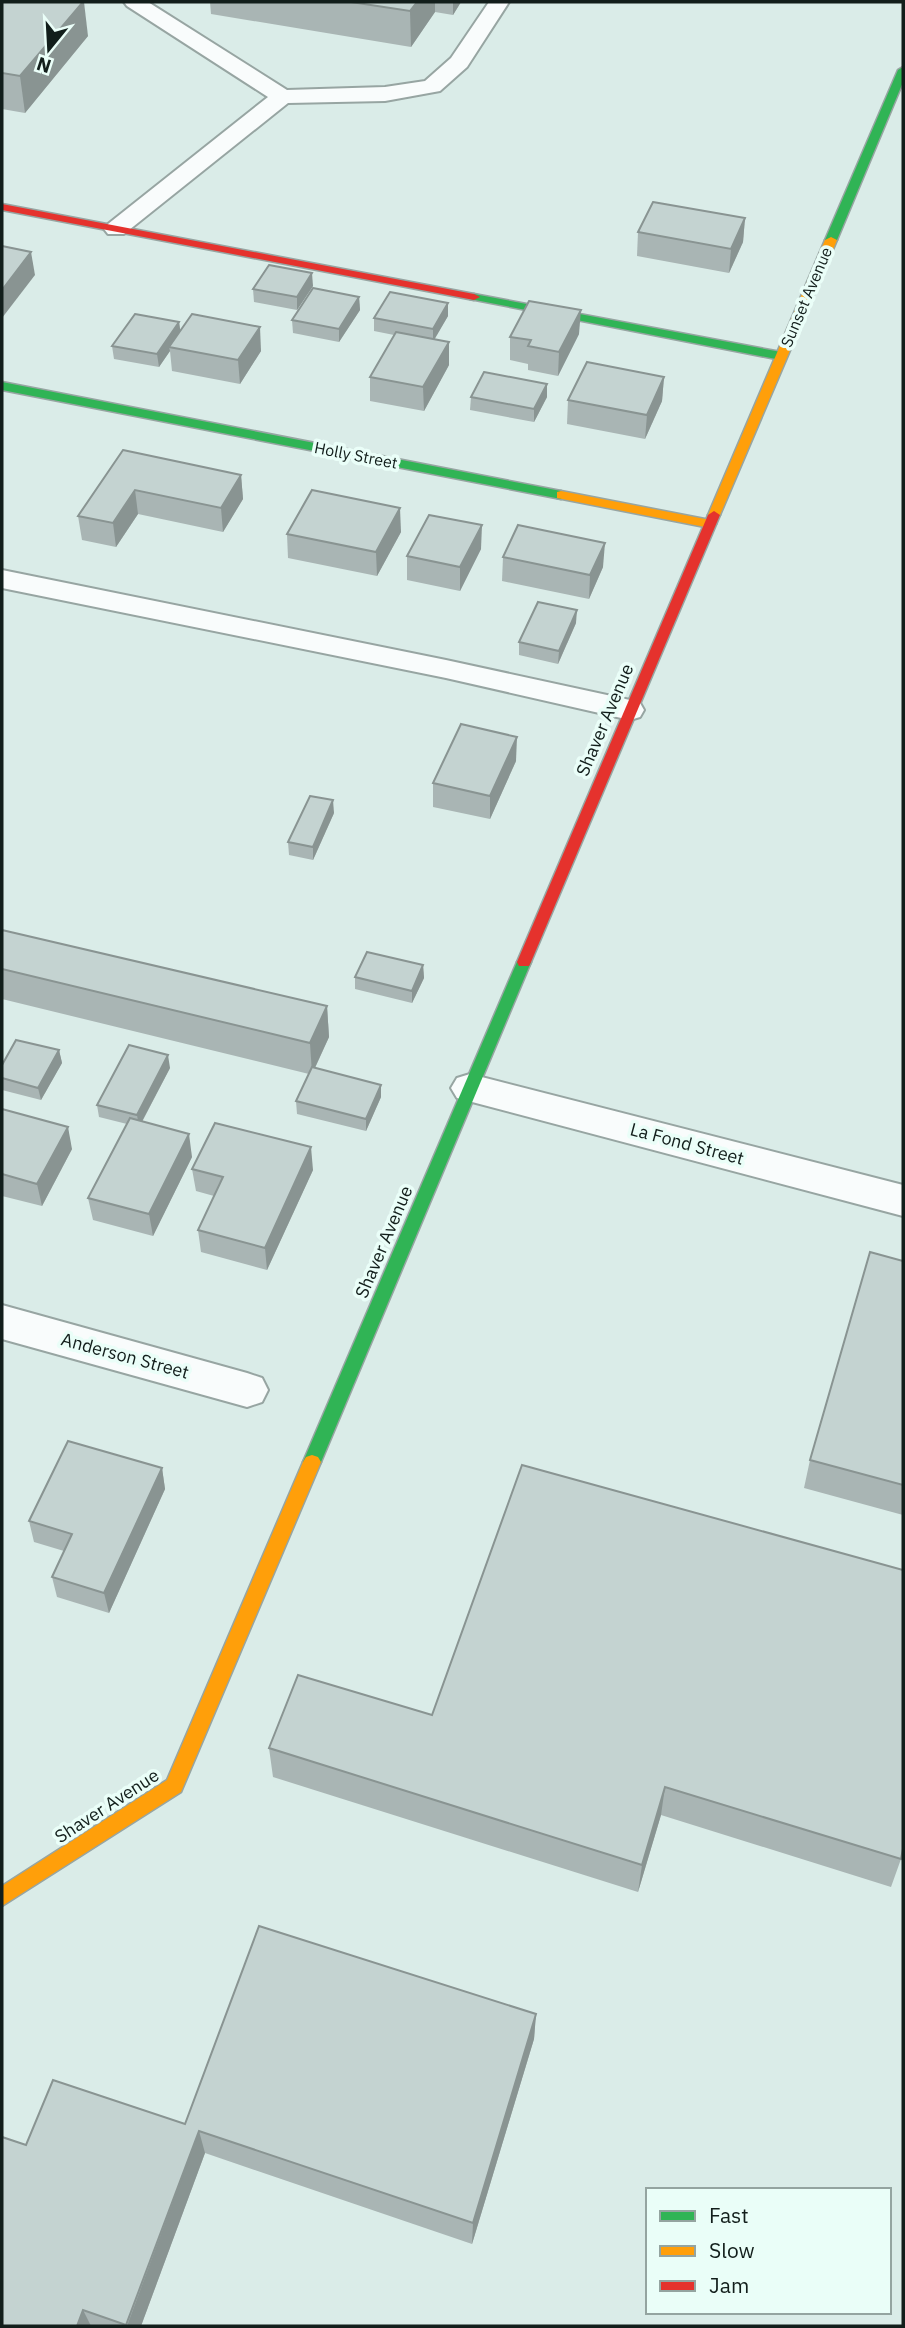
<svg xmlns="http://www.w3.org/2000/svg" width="905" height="2328" font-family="'IBM Plex Sans',sans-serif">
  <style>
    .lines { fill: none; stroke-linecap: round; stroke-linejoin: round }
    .lane-casing { stroke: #97a5a2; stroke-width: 4 }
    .street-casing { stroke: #97a5a2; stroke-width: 4 }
    .fast-casing { stroke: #97a5a2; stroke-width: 3 }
    .slow-casing { stroke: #97a5a2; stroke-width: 3 }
    .jam-casing { stroke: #97a5a2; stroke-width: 3 }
    .lane { fill: #f9fcfc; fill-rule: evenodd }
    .street { fill: #f9fcfc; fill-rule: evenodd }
    .fast { fill: #30b455; fill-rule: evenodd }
    .slow { fill: #ff9f0a; fill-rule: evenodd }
    .jam { fill: #e5322d; fill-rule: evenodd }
    .wall { fill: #a9b5b4 }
    .shaded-wall { fill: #899492 }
    .building { fill: #c4d3d1; stroke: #899492; stroke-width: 2 }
    .labels { text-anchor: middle; stroke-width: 7; stroke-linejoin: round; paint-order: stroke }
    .far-street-label { font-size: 16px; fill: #121e1b; stroke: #eafef8 }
    .street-label { font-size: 18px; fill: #121e1b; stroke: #eafef8 }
  </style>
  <rect width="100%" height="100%" fill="#daece8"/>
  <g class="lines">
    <defs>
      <g id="lane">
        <path d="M 124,2 L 148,2 L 287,90 L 385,87 L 425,81 L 451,58 L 489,2 L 509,2 L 467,67 L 440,91 L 385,101 L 288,103 L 124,234 L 108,234 L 104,229 L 108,224 L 268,97 L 127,6 Z"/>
        <path d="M 2,570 L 446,660 L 630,700 L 640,703 L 644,710 L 640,717 L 630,720 L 446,678 L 2,588 Z"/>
      </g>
      <g id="street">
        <path d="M 470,1074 L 903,1185 L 903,1216 L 457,1098 L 451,1088 L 457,1078 Z"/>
        <path d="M 2,1305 L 247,1373 L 262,1378 L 268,1390 L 262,1402 L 247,1407 L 2,1339 Z"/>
      </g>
      <g id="fast">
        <path d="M 903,67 L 903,82 L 837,240 L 827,242 L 825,240 L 898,70 Z"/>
        <path d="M 474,294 L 781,352 L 787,356 L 781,360 L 470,299 L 470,295 Z"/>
        <path d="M 2,382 L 561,491 L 567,495 L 561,499 L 2,390 Z"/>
        <path d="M 524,957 L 531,962 L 321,1462 L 318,1467 L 312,1469 L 306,1467 L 303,1462 L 517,962 Z"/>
      </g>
      <g id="slow">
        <path d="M 831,237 L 837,240 L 720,515 L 714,519 L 710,518 L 708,515 L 825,240 Z"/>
        <path d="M 561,491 L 710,520 L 716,524 L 710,528 L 557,498 L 557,492 Z"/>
        <path d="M 312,1455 L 318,1457 L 321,1462 L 181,1792 L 2,1906 L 2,1886 L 167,1780 L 303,1462 L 306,1457 Z"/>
      </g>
      <g id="jam">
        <path d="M 2,204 L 474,294 L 480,297 L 474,300 L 2,210 Z"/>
        <path d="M 714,511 L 720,515 L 531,962 L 529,966 L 519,966 L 517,962 L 708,515 Z"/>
      </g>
    </defs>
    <use href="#lane" class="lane-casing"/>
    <use href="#street" class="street-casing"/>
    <use href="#fast" class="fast-casing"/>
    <use href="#slow" class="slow-casing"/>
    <use href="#jam" class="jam-casing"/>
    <use href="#lane" class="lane"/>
    <use href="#street" class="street"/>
    <use href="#fast" class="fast"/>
    <use href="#slow" class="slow"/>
    <use href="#jam" class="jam"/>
  </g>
  <g class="wall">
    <path d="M 2,2 L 88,36 L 25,113 L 2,109 Z"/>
    <path d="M 210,2 L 461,2 L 453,15 L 435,12 L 411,47 L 211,14 Z"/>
    <path d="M 745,218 L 743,242 L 729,273 L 637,256 L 638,232 Z"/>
    <path d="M 313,286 L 297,310 L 254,302 L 253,289 Z"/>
    <path d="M 359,297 L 360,310 L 339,342 L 293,333 L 292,320 Z"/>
    <path d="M 448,316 L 434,339 L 449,365 L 424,411 L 370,401 L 370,377 L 394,335 L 374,331 L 374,318 Z"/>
    <path d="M 179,322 L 180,331 L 261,351 L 240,384 L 172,371 L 170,351 L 159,367 L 114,359 L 112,346 Z"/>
    <path d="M 579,334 L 558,376 L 528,370 L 528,364 L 510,360 L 510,337 Z"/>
    <path d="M 664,377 L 662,401 L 645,439 L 567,424 L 568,400 Z"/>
    <path d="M 547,384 L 547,397 L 534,422 L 470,410 L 471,397 Z"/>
    <path d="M 123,450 L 241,475 L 243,499 L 223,532 L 138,514 L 116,547 L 82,540 L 78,516 Z"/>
    <path d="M 401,532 L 377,576 L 288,558 L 287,534 Z"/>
    <path d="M 481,549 L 460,591 L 407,580 L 407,556 Z"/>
    <path d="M 503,557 L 603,567 L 589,599 L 502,581 Z"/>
    <path d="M 576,623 L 558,664 L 519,655 L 519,642 Z"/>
    <path d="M 516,761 L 490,819 L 433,807 L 433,783 Z"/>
    <path d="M 334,813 L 313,860 L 289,855 L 288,842 Z"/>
    <path d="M 2,930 L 327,1006 L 329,1037 L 315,1068 L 381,1097 L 366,1131 L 297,1114 L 296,1101 L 309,1074 L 2,999 Z"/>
    <path d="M 423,965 L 424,978 L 412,1003 L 355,989 L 355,977 Z"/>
    <path d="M 59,1050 L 62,1063 L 41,1100 L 2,1090 L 2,1065 Z"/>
    <path d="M 170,1068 L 142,1122 L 192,1157 L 153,1236 L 93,1220 L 88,1198 L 127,1124 L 99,1117 L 97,1105 Z"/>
    <path d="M 2,1109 L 72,1149 L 42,1206 L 2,1196 Z"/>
    <path d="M 192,1169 L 313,1170 L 267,1270 L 201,1252 L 198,1230 L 214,1196 L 196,1191 Z"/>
    <path d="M 903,1261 L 903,1515 L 804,1488 L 810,1460 Z"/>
    <path d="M 162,1468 L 165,1489 L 109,1613 L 57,1597 L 52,1577 L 64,1551 L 34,1542 L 29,1521 Z"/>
    <path d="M 298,1675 L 901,1859 L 891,1887 L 661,1815 L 638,1892 L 273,1777 L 269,1748 Z"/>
    <path d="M 536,2014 L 534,2039 L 472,2244 L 205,2153 L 141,2326 L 2,2326 L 26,2145 L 185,2124 Z"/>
  </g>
  <g class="shaded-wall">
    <path d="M 83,2 L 84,2 L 88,36 L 25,113 L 20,76 Z"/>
    <path d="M 417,2 L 435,2 L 435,12 L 411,47 L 410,11 Z"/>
    <path d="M 453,2 L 461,2 L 453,15 Z"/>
    <path d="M 745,218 L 743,242 L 729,273 L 731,249 Z"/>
    <path d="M 31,252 L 35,275 L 2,318 L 2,290 Z"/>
    <path d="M 312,273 L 313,286 L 297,310 L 297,297 Z"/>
    <path d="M 359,297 L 360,310 L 339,342 L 339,329 Z"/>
    <path d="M 448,303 L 448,316 L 433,342 L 433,329 Z"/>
    <path d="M 581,310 L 579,334 L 558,376 L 559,352 Z"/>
    <path d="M 179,322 L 181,335 L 169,347 L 170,351 L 159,367 L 157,354 Z"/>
    <path d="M 260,327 L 261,351 L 240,384 L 238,360 Z"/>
    <path d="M 449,342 L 449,365 L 424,411 L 423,387 Z"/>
    <path d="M 664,377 L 662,401 L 645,439 L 647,415 Z"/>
    <path d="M 547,384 L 547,397 L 534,422 L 534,409 Z"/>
    <path d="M 241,475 L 243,499 L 223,532 L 221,508 Z"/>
    <path d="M 135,490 L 138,514 L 116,547 L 113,523 Z"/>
    <path d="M 400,508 L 401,532 L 377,576 L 376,552 Z"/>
    <path d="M 482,525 L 481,549 L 460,591 L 460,567 Z"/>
    <path d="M 605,543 L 603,567 L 589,599 L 590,575 Z"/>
    <path d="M 577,610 L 576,623 L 558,664 L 559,651 Z"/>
    <path d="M 517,737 L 516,761 L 490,819 L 490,796 Z"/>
    <path d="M 333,800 L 334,813 L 313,860 L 313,847 Z"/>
    <path d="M 423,965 L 424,978 L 412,1003 L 412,991 Z"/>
    <path d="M 327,1006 L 329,1037 L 312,1074 L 310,1043 Z"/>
    <path d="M 59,1050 L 62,1063 L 41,1100 L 38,1088 Z"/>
    <path d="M 168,1055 L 170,1068 L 139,1127 L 137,1115 Z"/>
    <path d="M 381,1085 L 381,1097 L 366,1131 L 366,1119 Z"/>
    <path d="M 68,1127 L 72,1149 L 42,1206 L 37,1184 Z"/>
    <path d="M 189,1134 L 192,1157 L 153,1236 L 149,1214 Z"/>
    <path d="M 311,1147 L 313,1170 L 267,1270 L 265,1248 Z"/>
    <path d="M 162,1468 L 165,1489 L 109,1613 L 104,1593 Z"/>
    <path d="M 665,1787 L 661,1815 L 638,1892 L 642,1865 Z"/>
    <path d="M 536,2014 L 534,2039 L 472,2244 L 473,2223 Z"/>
    <path d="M 199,2131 L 205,2153 L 141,2326 L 127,2326 Z"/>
    <path d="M 83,2310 L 91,2326 L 77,2326 Z"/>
  </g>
  <g class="building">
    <path d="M 2,2 L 83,2 L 20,76 L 2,73 Z"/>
    <path d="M 351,2 L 417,2 L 410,11 Z"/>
    <path d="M 653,202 L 745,218 L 731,249 L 638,232 Z"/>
    <path d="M 2,246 L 31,252 L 2,290 Z"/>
    <path d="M 269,265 L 312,273 L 297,297 L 253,289 Z"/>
    <path d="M 313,288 L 359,297 L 339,329 L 292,320 Z"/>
    <path d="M 390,292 L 448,303 L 433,329 L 374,318 Z"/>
    <path d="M 529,301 L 581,310 L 559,352 L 528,346 L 531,340 L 510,337 Z"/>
    <path d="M 135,314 L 179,322 L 157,354 L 112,346 Z"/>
    <path d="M 192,314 L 260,327 L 238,360 L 169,347 Z"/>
    <path d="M 396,332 L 449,342 L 423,387 L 370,377 Z"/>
    <path d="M 587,362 L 664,377 L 647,415 L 568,400 Z"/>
    <path d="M 484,372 L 547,384 L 534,409 L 471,397 Z"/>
    <path d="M 123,450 L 241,475 L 221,508 L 135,490 L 113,523 L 78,516 Z"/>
    <path d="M 312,490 L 400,508 L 376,552 L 287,534 Z"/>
    <path d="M 429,515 L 482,525 L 460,567 L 407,556 Z"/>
    <path d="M 518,525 L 605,543 L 590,575 L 503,557 Z"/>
    <path d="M 538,602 L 577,610 L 559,651 L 519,642 Z"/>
    <path d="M 461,724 L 517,737 L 490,796 L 433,783 Z"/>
    <path d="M 310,796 L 333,800 L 313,847 L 288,842 Z"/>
    <path d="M 2,930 L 327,1006 L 310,1043 L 2,969 Z"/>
    <path d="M 367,952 L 423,965 L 412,991 L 355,977 Z"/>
    <path d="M 16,1040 L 59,1050 L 38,1088 L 2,1078 L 2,1065 Z"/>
    <path d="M 129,1045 L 168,1055 L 137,1115 L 97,1105 Z"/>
    <path d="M 312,1067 L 381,1085 L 366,1119 L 296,1101 Z"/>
    <path d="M 2,1109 L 68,1127 L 37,1184 L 2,1174 Z"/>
    <path d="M 130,1118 L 189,1134 L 149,1214 L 88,1198 Z"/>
    <path d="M 215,1123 L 311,1147 L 265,1248 L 198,1230 L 223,1177 L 192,1169 Z"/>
    <path d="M 870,1252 L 903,1261 L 903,1485 L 810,1460 Z"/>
    <path d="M 68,1441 L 162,1468 L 104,1593 L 52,1577 L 72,1534 L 29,1521 Z"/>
    <path d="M 522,1465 L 903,1570 L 903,1849 L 901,1859 L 665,1787 L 642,1865 L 269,1748 L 298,1675 L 432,1715 Z"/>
    <path d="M 259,1926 L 536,2014 L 473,2223 L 199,2131 L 126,2325 L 83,2310 L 77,2326 L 2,2326 L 2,2137 L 26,2145 L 53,2080 L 185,2124 Z"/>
  </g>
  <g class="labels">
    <g class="far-street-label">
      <text transform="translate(806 297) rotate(-67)" y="6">Sunset Avenue</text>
      <text transform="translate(356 455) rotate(11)" y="6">Holly Street</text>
    </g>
    <g class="street-label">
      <text transform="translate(605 720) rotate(-67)" y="6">Shaver Avenue</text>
      <text transform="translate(687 1144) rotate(15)" y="6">La Fond Street</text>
      <text transform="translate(384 1242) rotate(-67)" y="6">Shaver Avenue</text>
      <text transform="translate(125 1356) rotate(15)" y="6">Anderson Street</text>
      <text transform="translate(107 1806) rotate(-33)" y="6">Shaver Avenue</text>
    </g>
  </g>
  <rect width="905" height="2328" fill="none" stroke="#121e1b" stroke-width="7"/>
  <rect x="646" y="2188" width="245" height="126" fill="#eafef8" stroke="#94a4a0" stroke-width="2"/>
  <rect x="660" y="2211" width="35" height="10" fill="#30b455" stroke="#94a4a0" stroke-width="2"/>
  <text x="709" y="2223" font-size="21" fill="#121e1b">Fast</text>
  <rect x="660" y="2246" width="35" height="10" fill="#ff9f0a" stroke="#94a4a0" stroke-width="2"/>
  <text x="709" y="2258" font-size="21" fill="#121e1b">Slow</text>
  <rect x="660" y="2281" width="35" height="10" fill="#e5322d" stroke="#94a4a0" stroke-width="2"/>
  <text x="709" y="2293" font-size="21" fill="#121e1b">Jam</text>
  <g transform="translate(49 49) rotate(198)" stroke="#eafef8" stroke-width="5" paint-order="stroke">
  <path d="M0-5L12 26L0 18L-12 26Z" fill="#121e1b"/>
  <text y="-10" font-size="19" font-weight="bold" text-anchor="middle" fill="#121e1b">N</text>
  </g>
</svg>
